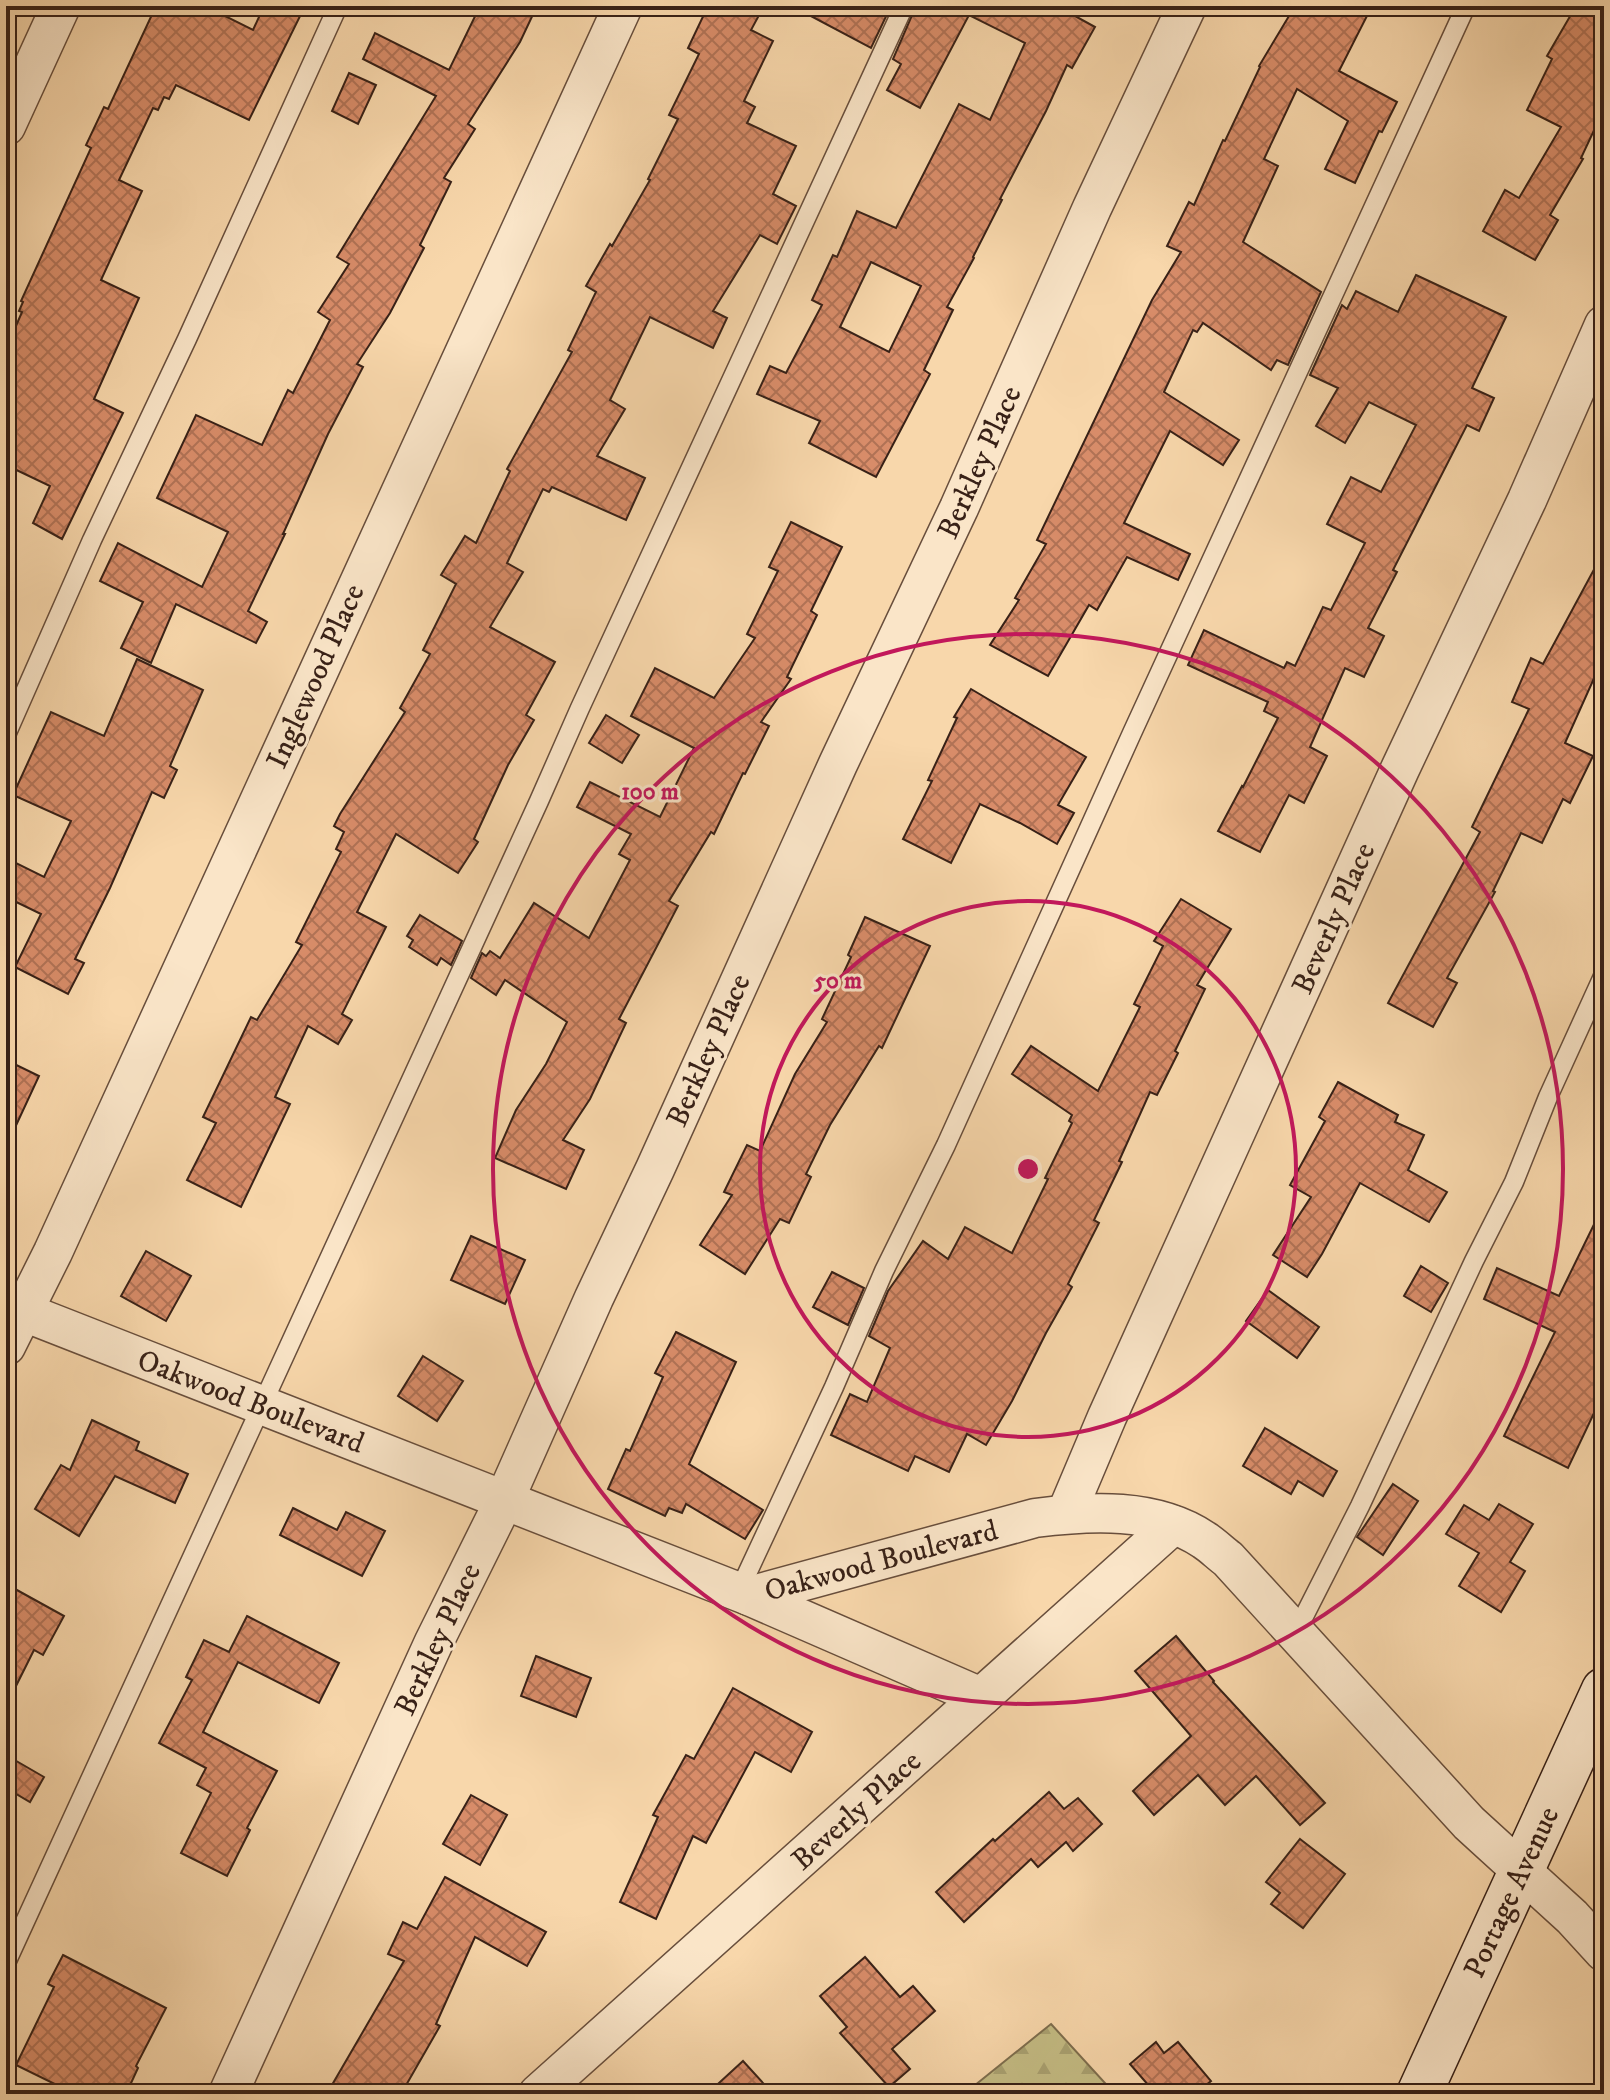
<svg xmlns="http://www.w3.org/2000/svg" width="1610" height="2100" font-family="'IM FELL DW Pica',serif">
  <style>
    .forest { fill: url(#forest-firs); stroke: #7e6e4e; stroke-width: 2 }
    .building { fill: url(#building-cross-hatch); stroke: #382117; stroke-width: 2; fill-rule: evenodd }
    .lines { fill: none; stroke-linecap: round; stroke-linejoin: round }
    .lane-casing { stroke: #684e3c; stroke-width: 21 }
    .street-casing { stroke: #684e3c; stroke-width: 41 }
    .secondary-casing { stroke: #382117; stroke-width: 47 }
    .lane { stroke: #fae5c8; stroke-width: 18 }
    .street { stroke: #fae5c8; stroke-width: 38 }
    .secondary { stroke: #fae5c8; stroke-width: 44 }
    .ring { fill: none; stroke: #c2185b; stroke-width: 4 }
    .labels { text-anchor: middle; stroke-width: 6; stroke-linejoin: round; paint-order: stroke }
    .street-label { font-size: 30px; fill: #382117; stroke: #fae5c8 }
    .centre { fill: #c2185b; stroke: #fae5c8; stroke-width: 4 }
    .ring-label { font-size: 24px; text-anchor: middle; font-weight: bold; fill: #c2185b; stroke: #fae5c8; stroke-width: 6; stroke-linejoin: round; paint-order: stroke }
  </style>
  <defs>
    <pattern id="forest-firs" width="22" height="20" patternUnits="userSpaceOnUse" patternTransform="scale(2)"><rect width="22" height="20" fill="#c4bc84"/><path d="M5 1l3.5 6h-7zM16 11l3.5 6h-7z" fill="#a9a171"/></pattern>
    <pattern id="building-cross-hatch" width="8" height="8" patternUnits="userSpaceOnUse" patternTransform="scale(2)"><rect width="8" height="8" fill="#d88c69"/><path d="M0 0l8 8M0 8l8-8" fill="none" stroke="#b07255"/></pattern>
  </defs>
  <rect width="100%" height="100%" fill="#f8d7ab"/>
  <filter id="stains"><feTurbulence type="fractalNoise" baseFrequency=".0025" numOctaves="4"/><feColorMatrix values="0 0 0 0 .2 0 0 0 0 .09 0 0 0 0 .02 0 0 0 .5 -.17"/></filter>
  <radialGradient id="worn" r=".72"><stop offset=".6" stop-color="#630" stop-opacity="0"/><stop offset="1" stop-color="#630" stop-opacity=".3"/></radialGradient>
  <path class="forest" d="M 1051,2024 L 1115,2094 L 964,2094 Z"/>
  <g class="building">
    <path d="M 156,6 L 205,6 L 253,30 L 264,6 L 305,6 L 249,120 L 176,85 L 169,99 L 164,97 L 158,110 L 153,108 L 119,180 L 142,191 L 101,280 L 139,298 L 94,399 L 123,413 L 62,539 L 33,523 L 50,486 L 6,465 L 6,349 L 22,312 L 19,311 L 23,302 L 21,301 L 91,148 L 86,145 L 104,107 L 108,109 Z"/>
    <path d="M 480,6 L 537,6 L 520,42 L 468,124 L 475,129 L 444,178 L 451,182 L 420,245 L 424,248 L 390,313 L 357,364 L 363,367 L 328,434 L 283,534 L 285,534 L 248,611 L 267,622 L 256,643 L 176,604 L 151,663 L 121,648 L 143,602 L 100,581 L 118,543 L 202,587 L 228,532 L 157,498 L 196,415 L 262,445 L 288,390 L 293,393 L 330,320 L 318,312 L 349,264 L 337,257 L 436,96 L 363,59 L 375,33 L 449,70 Z"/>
    <path d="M 708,6 L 764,6 L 751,30 L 773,41 L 744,101 L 755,107 L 747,123 L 796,146 L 773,194 L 796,206 L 777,244 L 760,235 L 713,311 L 727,318 L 713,348 L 650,317 L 610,400 L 625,409 L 597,456 L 645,478 L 626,520 L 552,487 L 549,492 L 543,489 L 507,563 L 523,572 L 490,627 L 555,662 L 526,715 L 534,720 L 508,765 L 474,839 L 478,842 L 458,873 L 396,834 L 357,912 L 386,927 L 342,1014 L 352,1020 L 338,1044 L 308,1026 L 275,1097 L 290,1104 L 241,1207 L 187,1180 L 216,1123 L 203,1117 L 251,1017 L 257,1020 L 302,945 L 296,942 L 341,852 L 336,849 L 344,832 L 334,826 L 340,814 L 405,712 L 400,708 L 430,654 L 423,650 L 456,584 L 441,575 L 465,536 L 476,543 L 510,471 L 507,469 L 572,352 L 568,350 L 596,292 L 586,286 L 610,244 L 612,246 L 650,180 L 648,179 L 678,119 L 669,115 L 699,54 L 688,48 Z"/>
    <path d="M 792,6 L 891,6 L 871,48 Z"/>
    <path d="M 916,6 L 1057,6 L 1095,27 L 1072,68 L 1067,65 L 1046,111 L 1000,199 L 1002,200 L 973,257 L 974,258 L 947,307 L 953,310 L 924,370 L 930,374 L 876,477 L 809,443 L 820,421 L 757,394 L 770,366 L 786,373 L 822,305 L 812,300 L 833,255 L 837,257 L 857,211 L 896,228 L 959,104 L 990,120 L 1025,43 L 969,15 L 920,108 L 887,90 L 901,64 L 893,59 ZM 871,262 L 921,286 L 889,352 L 840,327 Z"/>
    <path d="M 1295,6 L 1372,6 L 1339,71 L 1397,102 L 1382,132 L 1379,131 L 1355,183 L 1325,169 L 1348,121 L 1297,89 L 1264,159 L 1278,166 L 1243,242 L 1321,292 L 1288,365 L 1277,360 L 1271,370 L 1203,323 L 1197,332 L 1193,330 L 1164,392 L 1239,440 L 1223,465 L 1170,431 L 1124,523 L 1190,554 L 1178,580 L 1127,557 L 1097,610 L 1089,605 L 1048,676 L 990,645 L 1019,600 L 1015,598 L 1046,544 L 1037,540 L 1152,300 L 1181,252 L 1167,246 L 1189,202 L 1194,205 L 1223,140 L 1225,141 L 1260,67 L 1259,66 Z"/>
    <path d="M 1576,6 L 1604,21 L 1604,109 L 1581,158 L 1583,159 L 1550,215 L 1558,220 L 1535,260 L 1483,231 L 1505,190 L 1519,198 L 1561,127 L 1527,110 L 1552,59 L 1547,56 Z"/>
    <path d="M 349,73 L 376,85 L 358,124 L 332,111 Z"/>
    <path d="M 1416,275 L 1506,317 L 1472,388 L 1494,398 L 1479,431 L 1467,425 L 1393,570 L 1397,572 L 1368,628 L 1384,636 L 1364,677 L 1345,668 L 1310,747 L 1327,756 L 1304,803 L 1289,795 L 1260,852 L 1218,831 L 1242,786 L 1243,787 L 1278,718 L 1264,711 L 1268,702 L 1188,665 L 1204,630 L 1284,668 L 1287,662 L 1295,666 L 1323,607 L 1331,610 L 1365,543 L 1327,524 L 1351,477 L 1381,492 L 1416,425 L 1369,402 L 1345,443 L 1316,426 L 1338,388 L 1310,375 L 1342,305 L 1347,309 L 1356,291 L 1398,312 Z"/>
    <path d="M 791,522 L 842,547 L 811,611 L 817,615 L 787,677 L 791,679 L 761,722 L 769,726 L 745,774 L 743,773 L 714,834 L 711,832 L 669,901 L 678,906 L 619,1019 L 626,1023 L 590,1099 L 563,1140 L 584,1150 L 566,1189 L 495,1158 L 516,1110 L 546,1064 L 567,1022 L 505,980 L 496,995 L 471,978 L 482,953 L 486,956 L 490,951 L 500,958 L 534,903 L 589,938 L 630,860 L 619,854 L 631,834 L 577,807 L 590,782 L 660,817 L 694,748 L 631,716 L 655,668 L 714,698 L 755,638 L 747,634 L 778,571 L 769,567 Z"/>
    <path d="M 1604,551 L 1604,656 L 1565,743 L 1593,756 L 1570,803 L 1563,799 L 1542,843 L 1521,833 L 1493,891 L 1495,892 L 1447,978 L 1457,983 L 1433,1027 L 1388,1003 L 1480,832 L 1472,827 L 1529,709 L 1512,702 L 1531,658 L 1543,664 Z"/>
    <path d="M 137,659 L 203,690 L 170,766 L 177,770 L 164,798 L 152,792 L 110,888 L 75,959 L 84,963 L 68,994 L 15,967 L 41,914 L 6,897 L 6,858 L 44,877 L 71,821 L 13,795 L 51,712 L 104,736 Z"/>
    <path d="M 971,689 L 1086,757 L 1058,805 L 1074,813 L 1057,844 L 1020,823 L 980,804 L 951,863 L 903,839 L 932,781 L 928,780 L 957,718 L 954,717 Z"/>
    <path d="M 606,715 L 639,735 L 622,763 L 589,743 Z"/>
    <path d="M 1181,899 L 1231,929 L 1197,985 L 1205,989 L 1175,1051 L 1178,1053 L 1157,1095 L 1150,1092 L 1119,1161 L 1122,1162 L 1094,1220 L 1099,1223 L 1068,1284 L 1072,1287 L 1046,1333 L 1012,1401 L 986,1445 L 967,1434 L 949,1472 L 915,1456 L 908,1471 L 831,1435 L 850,1394 L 867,1402 L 890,1348 L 869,1336 L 888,1291 L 923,1241 L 948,1259 L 965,1227 L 1012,1253 L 1048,1179 L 1045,1178 L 1072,1123 L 1069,1121 L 1072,1115 L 1012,1074 L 1031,1046 L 1098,1091 L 1140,1007 L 1134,1004 L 1163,946 L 1154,941 Z"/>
    <path d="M 420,915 L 462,941 L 451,965 L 441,958 L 437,965 L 409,947 L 413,940 L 407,936 Z"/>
    <path d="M 865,917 L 930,946 L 882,1048 L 879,1046 L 830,1125 L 806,1174 L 811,1177 L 789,1223 L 780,1219 L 745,1274 L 700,1245 L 732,1195 L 724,1192 L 747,1145 L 760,1151 L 795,1074 L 827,1022 L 822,1019 L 851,957 L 848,955 Z"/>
    <path d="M 6,1060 L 39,1076 L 6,1147 Z"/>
    <path d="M 1338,1082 L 1398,1115 L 1395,1122 L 1424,1135 L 1408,1170 L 1447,1192 L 1429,1222 L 1360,1183 L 1322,1254 L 1307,1277 L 1273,1255 L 1311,1197 L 1290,1185 L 1325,1121 L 1319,1117 Z"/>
    <path d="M 1604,1204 L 1604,1392 L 1568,1468 L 1504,1436 L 1555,1332 L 1484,1299 L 1497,1268 L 1559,1296 Z"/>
    <path d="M 471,1236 L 525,1260 L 505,1304 L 451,1280 Z"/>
    <path d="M 146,1251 L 191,1276 L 166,1321 L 121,1296 Z"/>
    <path d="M 1421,1266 L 1448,1283 L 1431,1312 L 1404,1296 Z"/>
    <path d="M 832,1272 L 864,1288 L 848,1325 L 813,1307 Z"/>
    <path d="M 1268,1290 L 1319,1327 L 1297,1358 L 1246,1321 Z"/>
    <path d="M 676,1332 L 736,1362 L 689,1464 L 763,1510 L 745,1539 L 686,1504 L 682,1513 L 669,1508 L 665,1516 L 608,1489 L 626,1449 L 630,1451 L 663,1377 L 655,1373 Z"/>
    <path d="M 423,1356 L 463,1381 L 437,1421 L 398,1396 Z"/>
    <path d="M 92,1420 L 139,1442 L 136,1450 L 188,1474 L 175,1503 L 115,1476 L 79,1536 L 35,1509 L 61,1465 L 70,1470 Z"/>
    <path d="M 1265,1428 L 1337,1471 L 1323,1496 L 1298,1481 L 1291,1494 L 1243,1466 Z"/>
    <path d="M 1393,1484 L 1418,1501 L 1383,1555 L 1357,1537 Z"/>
    <path d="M 1499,1504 L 1533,1524 L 1510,1562 L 1525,1571 L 1501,1612 L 1459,1586 L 1479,1553 L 1446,1534 L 1464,1505 L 1489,1520 Z"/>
    <path d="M 293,1508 L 337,1530 L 346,1512 L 385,1531 L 362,1576 L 280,1535 Z"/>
    <path d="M 6,1584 L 64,1616 L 43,1655 L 34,1650 L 6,1706 Z"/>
    <path d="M 247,1616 L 339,1663 L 319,1703 L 238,1662 L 203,1732 L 277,1771 L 247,1828 L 250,1830 L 227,1876 L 181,1853 L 211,1793 L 197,1785 L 206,1768 L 159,1743 L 192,1680 L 186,1677 L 204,1640 L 229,1652 Z"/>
    <path d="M 1176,1636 L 1214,1681 L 1213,1682 L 1325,1803 L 1300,1825 L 1256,1776 L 1225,1805 L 1198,1775 L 1154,1815 L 1133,1791 L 1191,1736 L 1135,1671 Z"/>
    <path d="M 536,1656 L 591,1678 L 576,1717 L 521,1696 Z"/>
    <path d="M 733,1688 L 812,1732 L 791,1772 L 755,1752 L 706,1843 L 693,1836 L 656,1919 L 620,1902 L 658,1817 L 653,1815 L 686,1755 L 694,1759 Z"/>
    <path d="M 6,1755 L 44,1777 L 30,1802 L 6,1788 Z"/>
    <path d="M 1049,1792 L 1064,1809 L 1078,1798 L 1102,1824 L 1073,1851 L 1066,1842 L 1038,1867 L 1031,1859 L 964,1922 L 936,1892 L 993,1839 L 995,1841 Z"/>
    <path d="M 471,1795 L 507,1815 L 480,1865 L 443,1844 Z"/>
    <path d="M 1300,1839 L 1345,1874 L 1303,1928 L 1271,1904 L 1280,1893 L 1266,1882 Z"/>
    <path d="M 445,1877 L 546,1932 L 527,1966 L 475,1937 L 436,2024 L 440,2026 L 401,2094 L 348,2094 L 332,2085 L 404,1961 L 388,1954 L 403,1922 L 417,1929 Z"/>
    <path d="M 63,1955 L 166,2008 L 136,2066 L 138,2068 L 126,2094 L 75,2094 L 16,2065 L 54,1987 L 48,1984 Z"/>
    <path d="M 865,1957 L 900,1997 L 913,1986 L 935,2011 L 892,2049 L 910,2069 L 889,2087 L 840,2033 L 847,2027 L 820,1996 Z"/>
    <path d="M 1156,2042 L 1164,2053 L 1178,2042 L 1211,2081 L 1195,2094 L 1156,2094 L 1130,2064 Z"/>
    <path d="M 743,2061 L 773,2094 L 707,2094 Z"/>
  </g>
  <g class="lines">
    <defs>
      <g id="lane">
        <path d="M 6,735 L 92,540 L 187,339 L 338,6"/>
        <path d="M 738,1593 L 834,1387 L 884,1271 L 946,1145 L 1132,733 L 1466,6"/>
        <path d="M 1295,1634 L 1360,1506 L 1474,1261 L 1514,1182 L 1548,1097 L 1604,974"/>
        <path d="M 6,1963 L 539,801 L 580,708 L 904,6"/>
      </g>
      <g id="street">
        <path d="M 6,126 L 61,6"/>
        <path d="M 6,1305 L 749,1596 L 1035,1518 C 1090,1511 1155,1507 1204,1540 C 1212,1545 1220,1553 1228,1559 L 1469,1823 L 1572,1917 L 1604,1952"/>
        <path d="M 6,1346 L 53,1252 L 623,6"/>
        <path d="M 1066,1514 L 1107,1417 L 1400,769 L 1527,500 L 1604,325"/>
        <path d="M 749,1596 L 981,1697"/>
        <path d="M 228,2094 L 434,1642 L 504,1501 L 594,1298 L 655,1169 L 838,764 L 959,508 L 1092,208 L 1187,6"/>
        <path d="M 538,2094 L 1173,1525"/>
      </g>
      <path id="secondary" d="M 1419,2094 L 1604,1690"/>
    </defs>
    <use href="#lane" class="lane-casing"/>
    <use href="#street" class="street-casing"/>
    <use href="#secondary" class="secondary-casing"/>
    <use href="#lane" class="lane"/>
    <use href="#street" class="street"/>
    <use href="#secondary" class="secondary"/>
  </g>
  <g class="ring">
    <circle cx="1028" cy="1169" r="268"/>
    <circle cx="1028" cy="1169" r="535"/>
  </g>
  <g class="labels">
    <g class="street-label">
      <text transform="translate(979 462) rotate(-66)" y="10">Berkley Place</text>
      <text transform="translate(315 676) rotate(-66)" y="10">Inglewood Place</text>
      <text transform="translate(1333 918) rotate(-66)" y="10">Beverly Place</text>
      <text transform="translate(708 1050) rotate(-66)" y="10">Berkley Place</text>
      <text transform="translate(251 1401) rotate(21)" y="10">Oakwood Boulevard</text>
      <text transform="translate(881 1560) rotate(-15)" y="10">Oakwood Boulevard</text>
      <text transform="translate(437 1639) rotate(-65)" y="10">Berkley Place</text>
      <text transform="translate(856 1810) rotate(-42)" y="10">Beverly Place</text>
      <text transform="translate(1511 1892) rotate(-65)" y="10">Portage Avenue</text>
    </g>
  </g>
  <circle cx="1028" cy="1169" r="12" class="centre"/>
  <g class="ring-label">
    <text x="650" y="799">100 m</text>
    <text x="838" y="988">50 m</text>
  </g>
  <rect width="1610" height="2100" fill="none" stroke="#f8d7ab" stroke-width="32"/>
  <rect x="8" y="8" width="1594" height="2084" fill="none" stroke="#382117" stroke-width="4"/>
  <rect x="16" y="16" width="1578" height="2068" fill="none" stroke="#382117" stroke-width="2"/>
  <rect width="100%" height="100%" filter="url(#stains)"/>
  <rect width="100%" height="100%" fill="url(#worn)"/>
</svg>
